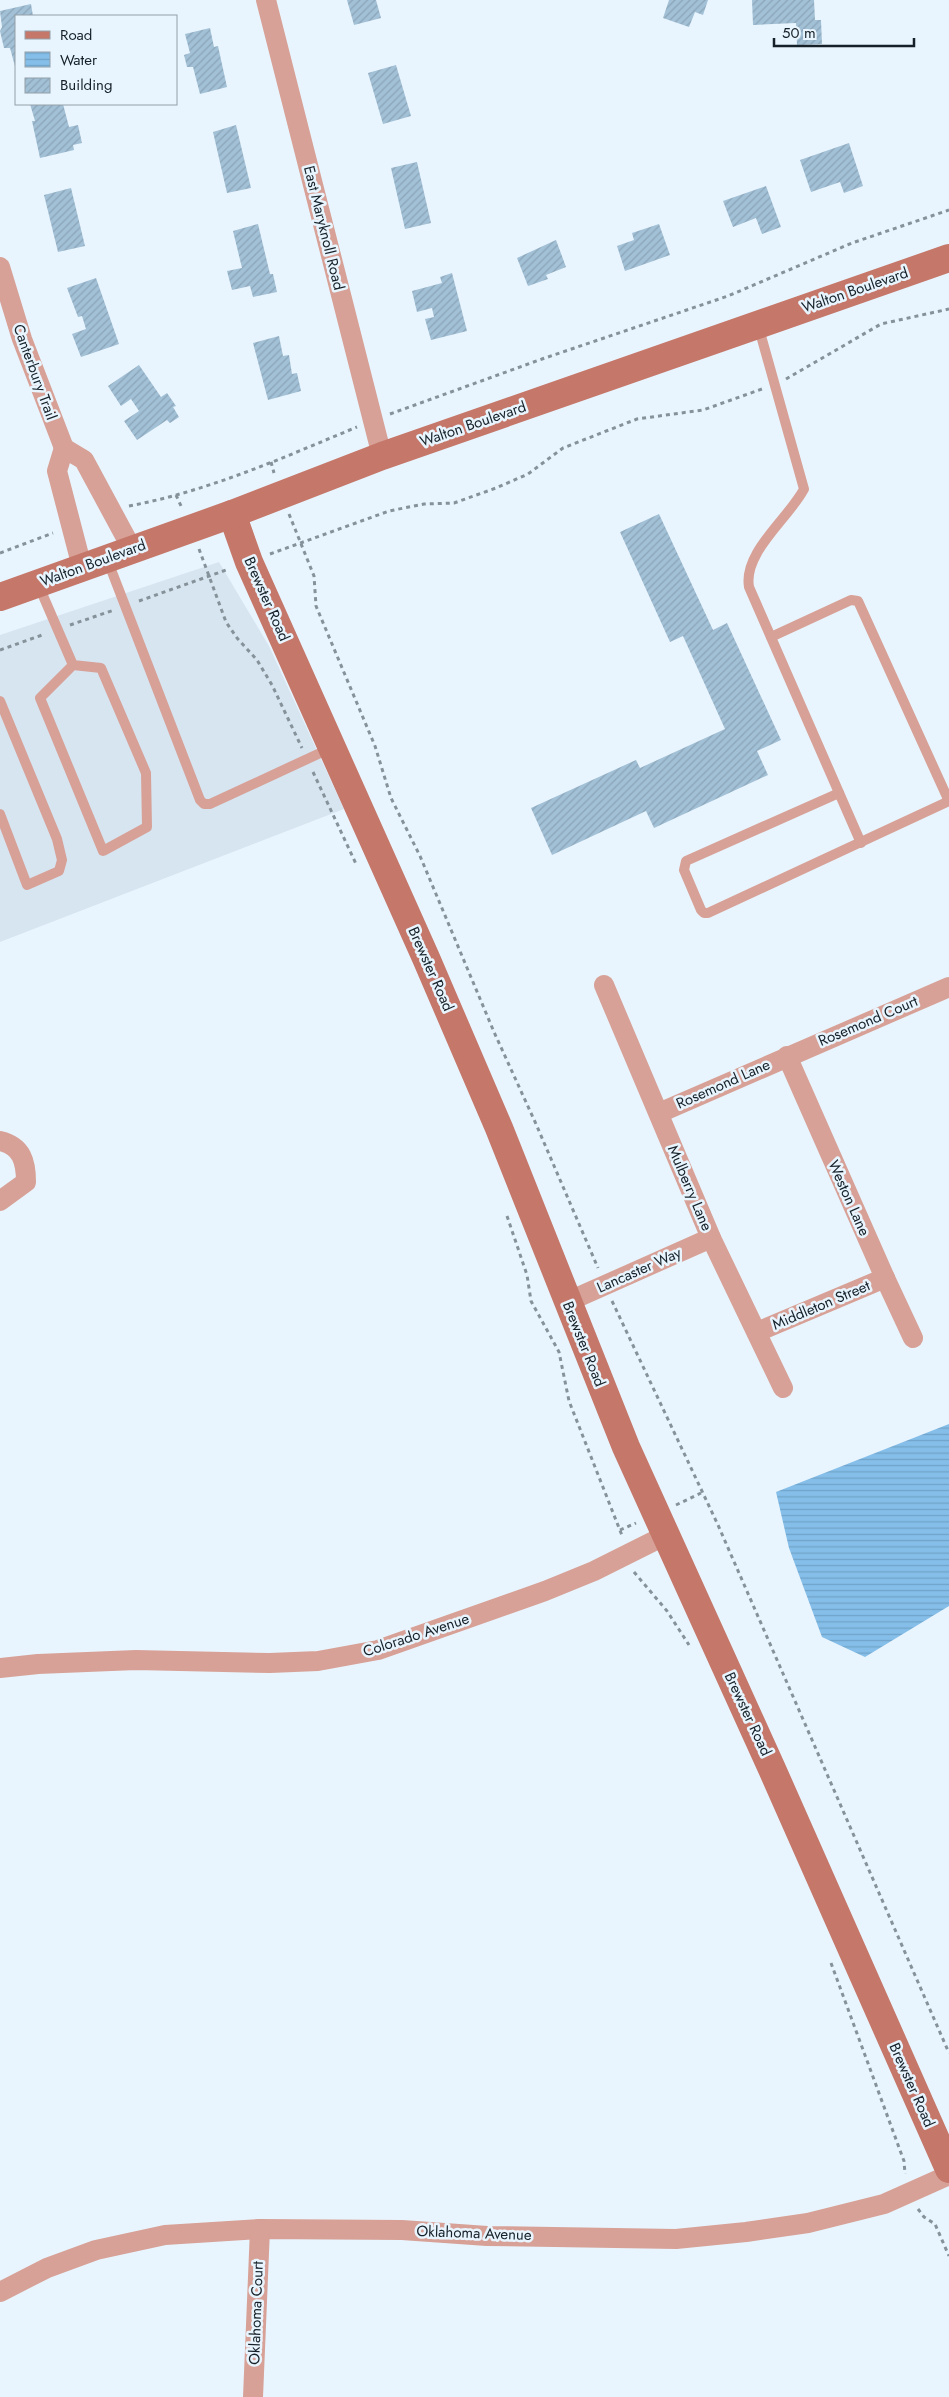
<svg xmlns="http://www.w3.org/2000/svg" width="949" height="2397" font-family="Jost,sans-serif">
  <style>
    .built { fill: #d7e5f1 }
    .water { fill: url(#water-rules) }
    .building { fill: url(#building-hatch) }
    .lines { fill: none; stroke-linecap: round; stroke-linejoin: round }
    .path { stroke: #86929a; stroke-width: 3; stroke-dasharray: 4 4; stroke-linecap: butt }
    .lane { stroke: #d7a197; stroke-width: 10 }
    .street { stroke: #d7a197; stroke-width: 20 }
    .secondary { stroke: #c5776a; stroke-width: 28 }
    .labels { text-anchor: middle; stroke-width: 5; stroke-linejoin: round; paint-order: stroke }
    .street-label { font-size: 15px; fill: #152028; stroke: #e9f5fe }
  </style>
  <defs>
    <pattern id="water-rules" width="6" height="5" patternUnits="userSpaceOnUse" patternTransform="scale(1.25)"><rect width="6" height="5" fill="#84bee9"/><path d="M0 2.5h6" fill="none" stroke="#71a3c8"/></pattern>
    <pattern id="building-hatch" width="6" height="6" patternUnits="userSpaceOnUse" patternTransform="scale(1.25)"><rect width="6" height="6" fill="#a2c0d6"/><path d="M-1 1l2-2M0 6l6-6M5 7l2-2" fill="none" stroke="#8ba5b8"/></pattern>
  </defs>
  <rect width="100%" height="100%" fill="#e9f5fe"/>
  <path class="built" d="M 219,562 L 269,646 L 344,809 L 0,942 L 0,635 Z"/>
  <path class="water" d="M 949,1424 L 949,1606 L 865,1657 L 822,1637 L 789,1548 L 776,1492 Z"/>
  <g class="building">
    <path d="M 347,0 L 376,0 L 381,18 L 354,25 Z"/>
    <path d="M 669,0 L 708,0 L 703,15 L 695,12 L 689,27 L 663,18 Z"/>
    <path d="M 752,0 L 814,0 L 815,20 L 821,20 L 822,44 L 797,45 L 796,23 L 753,25 Z"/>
    <path d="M 31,4 L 33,16 L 16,16 L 16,70 L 10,48 L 4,48 L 0,31 L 2,27 L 0,11 Z"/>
    <path d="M 210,28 L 214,47 L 218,46 L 227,87 L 200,94 L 193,67 L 187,67 L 184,55 L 190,53 L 185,34 Z"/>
    <path d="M 396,65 L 411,116 L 383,124 L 368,73 Z"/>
    <path d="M 30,104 L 63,104 L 69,127 L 78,125 L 82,143 L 73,145 L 74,150 L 40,158 L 32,121 L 35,121 Z"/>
    <path d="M 236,125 L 251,188 L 227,193 L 213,132 Z"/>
    <path d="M 849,143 L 863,186 L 844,193 L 840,182 L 811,192 L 800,160 Z"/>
    <path d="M 417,162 L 431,223 L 405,229 L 391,168 Z"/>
    <path d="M 766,186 L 781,227 L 762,234 L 756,218 L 733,227 L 723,201 Z"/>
    <path d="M 71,188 L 85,246 L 58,252 L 44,195 Z"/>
    <path d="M 258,224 L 270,274 L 273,274 L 277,292 L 253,297 L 250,286 L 232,290 L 227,271 L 242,268 L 233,231 Z"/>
    <path d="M 659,224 L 670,255 L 625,271 L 617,246 L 634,240 L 632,233 Z"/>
    <path d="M 556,240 L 566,267 L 546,275 L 548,279 L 528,286 L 517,258 Z"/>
    <path d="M 452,273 L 467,331 L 431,340 L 425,319 L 434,317 L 432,308 L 417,312 L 412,291 L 442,283 L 440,277 Z"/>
    <path d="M 96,278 L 119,344 L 81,357 L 72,334 L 86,329 L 82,316 L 78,317 L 67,288 Z"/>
    <path d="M 279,336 L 283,356 L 289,355 L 292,374 L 297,373 L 301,391 L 268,400 L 253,343 Z"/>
    <path d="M 139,365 L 161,397 L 167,393 L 176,406 L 173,407 L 179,417 L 170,423 L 167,420 L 137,440 L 124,421 L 139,411 L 131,399 L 121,406 L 108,386 Z"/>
    <path d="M 659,514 L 713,630 L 727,623 L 781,740 L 757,751 L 768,775 L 654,828 L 646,811 L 552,855 L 531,808 L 636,760 L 640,768 L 725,729 L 683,636 L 670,642 L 620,532 Z"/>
  </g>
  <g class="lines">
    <g class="path">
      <path d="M 786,379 L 881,324 L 949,309"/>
      <path d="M 390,414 L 542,359 L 728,296 L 852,243 L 949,210"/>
      <path d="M 271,462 L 274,473"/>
      <path d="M 176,495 L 182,508"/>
      <path d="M 129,506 C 209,491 282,458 357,427"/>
      <path d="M 289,514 L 314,576 L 316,606 L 375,746 L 391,798 L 420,856 L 494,1032 L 536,1124 L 598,1268"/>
      <path d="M 199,549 L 226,622 L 237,638 L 257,660 L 272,685 L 302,748"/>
      <path d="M 0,553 L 53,533"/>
      <path d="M 270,554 L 389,511 L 424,504 L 454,503 L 496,488 L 528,474 L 563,448 L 637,419 L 703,410 L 762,389"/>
      <path d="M 139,601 L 229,569"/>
      <path d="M 70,625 L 114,610"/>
      <path d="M 0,650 L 45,634"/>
      <path d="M 313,772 L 357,866"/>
      <path d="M 507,1216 L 527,1275 L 531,1301 L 559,1352 L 569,1401 L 623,1538"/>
      <path d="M 612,1301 L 718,1525 L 949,2053"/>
      <path d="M 676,1505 L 701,1493"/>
      <path d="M 620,1530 L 636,1523"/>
      <path d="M 634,1572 L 667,1611 L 689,1645"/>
      <path d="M 831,1963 L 904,2161 L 905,2174"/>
      <path d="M 918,2209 L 924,2217 L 935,2224 L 949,2256"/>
    </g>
    <g class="lane">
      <path d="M 758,325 L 804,489 C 789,518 743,552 749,587 L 861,843"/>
      <path d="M 107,559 L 200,800 L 204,804 L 210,804 L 331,748"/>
      <path d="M 38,584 L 73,665 L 40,698 L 103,851 L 147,827 L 146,773 L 101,668 L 73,665"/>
      <path d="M 771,637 L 851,600 L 858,601 L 947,797 L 947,802 L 708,913 L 704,913 L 701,910 L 684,870 L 686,861 L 839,793"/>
      <path d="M 0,701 L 57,839 L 62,860 L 59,871 L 27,885 L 0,814"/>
    </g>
    <g class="street">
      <path d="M 266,0 L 382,456"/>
      <path d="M 0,267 L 22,339 L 64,448"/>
      <path d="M 82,567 L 57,471 L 64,448 L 84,460 L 132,549"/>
      <path d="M 604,985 L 711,1238 L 783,1388"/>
      <path d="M 787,1056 L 885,1278 L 913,1338"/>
      <path d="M 659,1113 L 949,987"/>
      <path d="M 0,1141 C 22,1146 26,1162 26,1182 L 0,1201"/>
      <path d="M 567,1302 L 711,1238"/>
      <path d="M 757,1332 L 885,1278"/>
      <path d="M 0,1668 L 38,1664 L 136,1660 L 270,1663 L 318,1661 L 378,1650 L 545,1591 L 594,1571 L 666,1535"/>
      <path d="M 0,2292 L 47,2268 L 96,2250 L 165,2235 L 260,2229 L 402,2230 L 487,2236 L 676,2239 L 746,2232 L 808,2223 L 884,2204 L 949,2175"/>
      <path d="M 253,2397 L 260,2229"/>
    </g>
    <g class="secondary">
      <path d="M 232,514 L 249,562 L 426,958 L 499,1128 L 626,1447 L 772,1769 L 949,2169"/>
      <path d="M 0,597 L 232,514 L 382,456 L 949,258"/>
    </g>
  </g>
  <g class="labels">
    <g class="street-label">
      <text transform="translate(324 228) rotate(76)" y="5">East Maryknoll Road</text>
      <text transform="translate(855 290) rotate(-19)" y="5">Walton Boulevard</text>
      <text transform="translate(35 372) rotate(70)" y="5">Canterbury Trail</text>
      <text transform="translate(473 424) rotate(-19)" y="5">Walton Boulevard</text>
      <text transform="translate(93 563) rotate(-20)" y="5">Walton Boulevard</text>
      <text transform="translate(267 599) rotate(66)" y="5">Brewster Road</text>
      <text transform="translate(431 969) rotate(66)" y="5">Brewster Road</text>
      <text transform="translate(868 1021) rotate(-23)" y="5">Rosemond Court</text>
      <text transform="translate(723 1084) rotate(-24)" y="5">Rosemond Lane</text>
      <text transform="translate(690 1188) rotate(67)" y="5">Mulberry Lane</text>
      <text transform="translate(849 1198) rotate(66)" y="5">Weston Lane</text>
      <text transform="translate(639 1270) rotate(-24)" y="5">Lancaster Way</text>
      <text transform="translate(821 1305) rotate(-23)" y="5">Middleton Street</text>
      <text transform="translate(584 1344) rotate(68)" y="5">Brewster Road</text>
      <text transform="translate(416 1635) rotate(-18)" y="5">Colorado Avenue</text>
      <text transform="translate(748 1714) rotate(65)" y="5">Brewster Road</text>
      <text transform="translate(912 2085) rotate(66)" y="5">Brewster Road</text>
      <text transform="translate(474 2233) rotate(2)" y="5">Oklahoma Avenue</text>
      <text transform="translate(256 2313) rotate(-88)" y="5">Oklahoma Court</text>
    </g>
  </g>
  <rect x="15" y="15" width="162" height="90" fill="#e9f5fe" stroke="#94a0a8"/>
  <rect x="25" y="31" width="25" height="8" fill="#c5776a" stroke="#94a0a8"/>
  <text x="60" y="40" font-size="15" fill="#152028">Road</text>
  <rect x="25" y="52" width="25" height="15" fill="url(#water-rules)" stroke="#94a0a8"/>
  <text x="60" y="65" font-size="15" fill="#152028">Water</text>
  <rect x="25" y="78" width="25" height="15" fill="url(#building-hatch)" stroke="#94a0a8"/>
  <text x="60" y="90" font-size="15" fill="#152028">Building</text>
  <path d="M774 38v8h140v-8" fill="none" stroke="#152028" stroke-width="2.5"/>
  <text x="782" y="38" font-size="15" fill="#152028" stroke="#e9f5fe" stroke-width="4" paint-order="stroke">50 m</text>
</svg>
